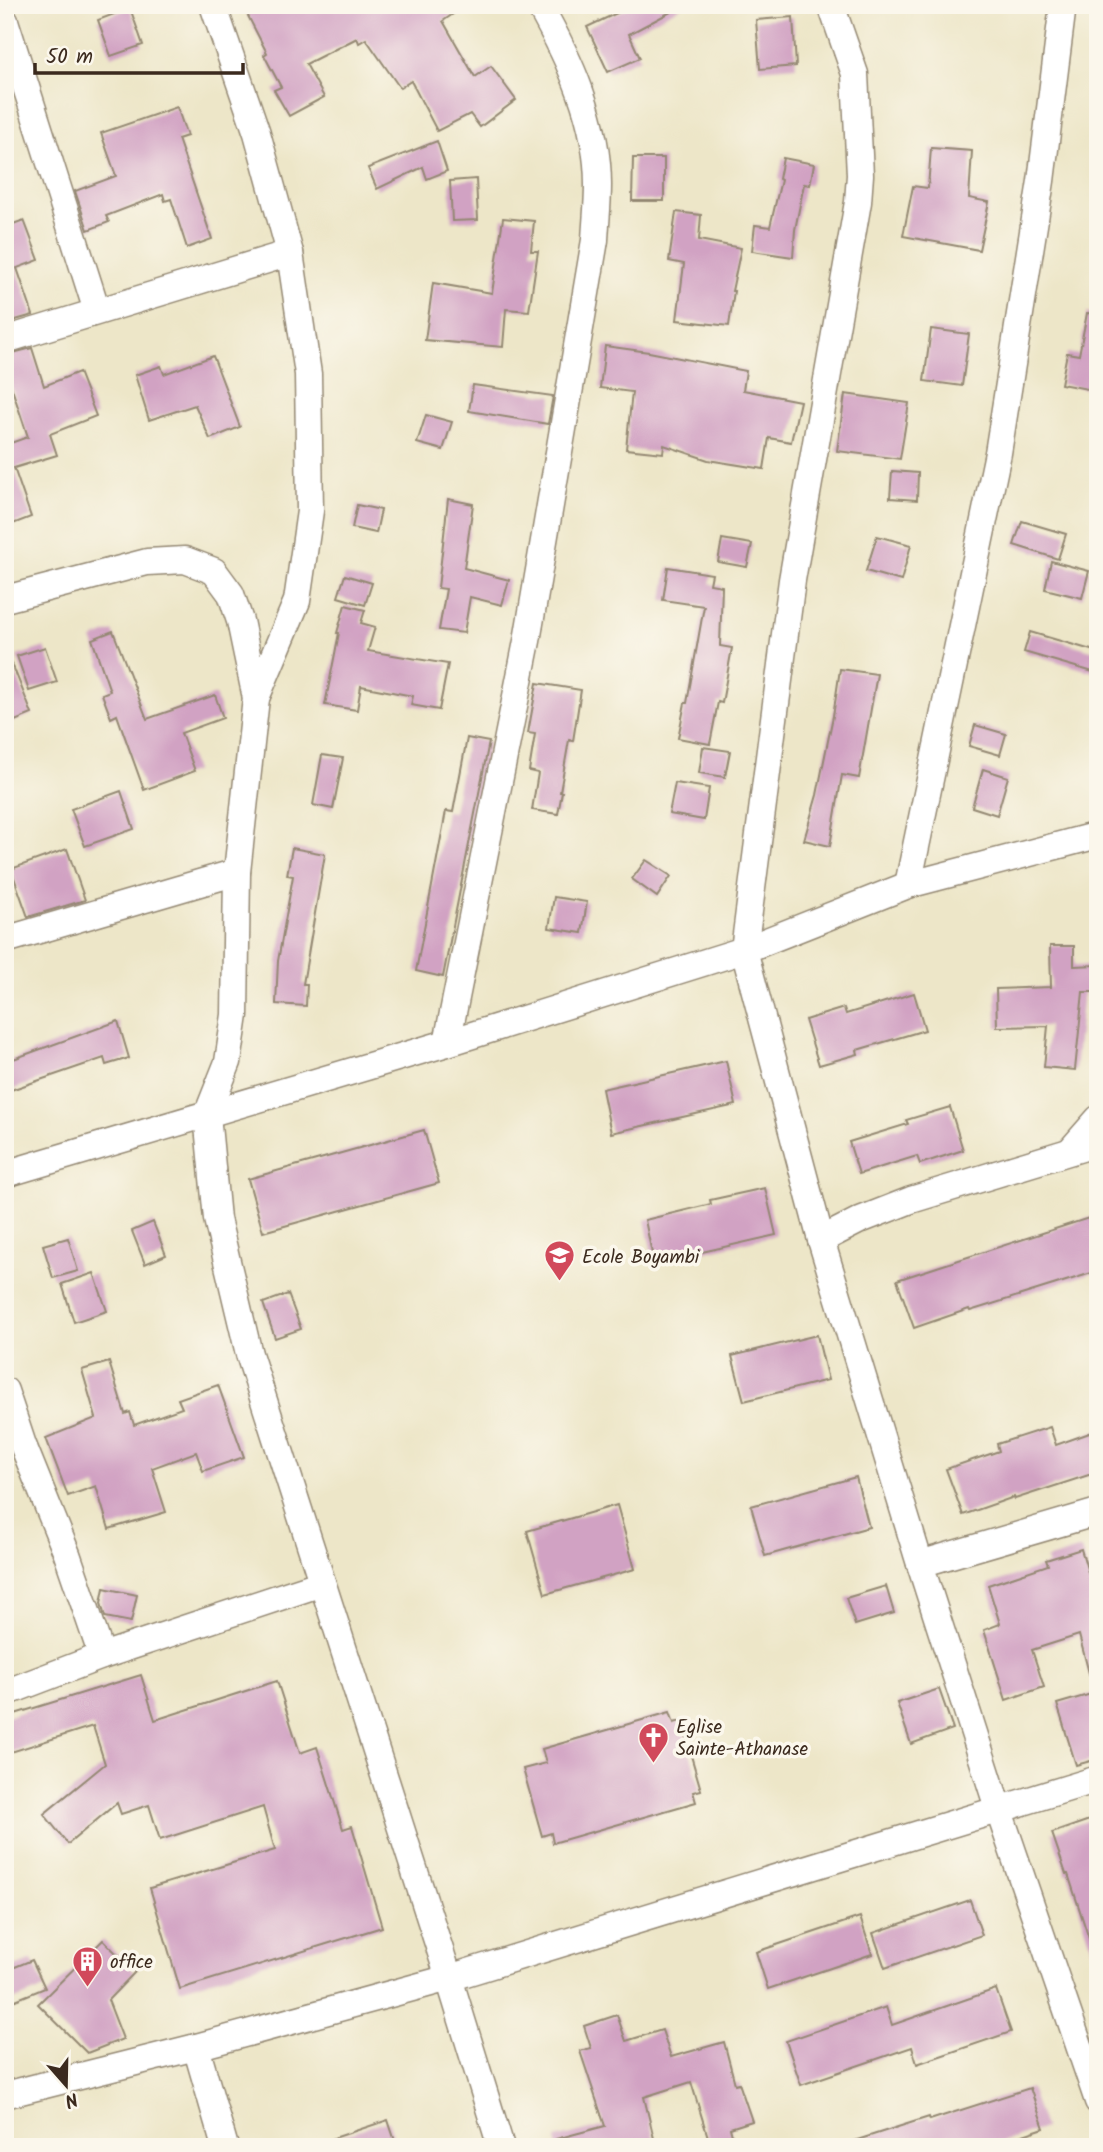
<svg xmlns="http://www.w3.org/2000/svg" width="1103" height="2152" font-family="Kalam,sans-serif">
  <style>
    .building { fill: #d1a2c3 }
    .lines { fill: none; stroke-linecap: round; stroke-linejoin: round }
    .minor-casing { stroke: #948873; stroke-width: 29 }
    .minor { stroke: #fff; stroke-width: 26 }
    .labels { text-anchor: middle; stroke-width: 7; stroke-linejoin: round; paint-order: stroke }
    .poi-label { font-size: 19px; fill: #3b2a1e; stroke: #fbf7ec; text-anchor: start }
  </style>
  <rect width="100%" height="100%" fill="#fbf7ec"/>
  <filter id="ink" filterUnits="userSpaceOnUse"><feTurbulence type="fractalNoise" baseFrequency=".0143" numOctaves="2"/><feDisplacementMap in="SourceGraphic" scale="14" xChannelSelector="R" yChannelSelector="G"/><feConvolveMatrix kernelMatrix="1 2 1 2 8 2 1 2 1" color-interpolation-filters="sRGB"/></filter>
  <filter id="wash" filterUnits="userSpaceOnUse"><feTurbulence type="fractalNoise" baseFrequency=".00686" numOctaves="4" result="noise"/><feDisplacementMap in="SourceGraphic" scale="28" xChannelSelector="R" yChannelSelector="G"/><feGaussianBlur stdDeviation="1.57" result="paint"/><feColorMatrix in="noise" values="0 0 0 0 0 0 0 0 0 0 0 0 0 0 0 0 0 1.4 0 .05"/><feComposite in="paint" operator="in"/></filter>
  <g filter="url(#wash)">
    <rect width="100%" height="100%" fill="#ede6c8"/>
    <g id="blocks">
      <g class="building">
        <path d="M 260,5 L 466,5 L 443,21 L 475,77 L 491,66 L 516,100 L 480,127 L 470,114 L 437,131 L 411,81 L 400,88 L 366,39 L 359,43 L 357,38 L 306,64 L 324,97 L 289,116 L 274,90 L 281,87 L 264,55 L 267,53 L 246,12 Z"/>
        <path d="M 634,5 L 684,5 L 629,34 L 640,58 L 608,72 L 587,27 Z"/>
        <path d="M 130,8 L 143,45 L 111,56 L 98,20 Z"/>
        <path d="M 793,17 L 796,66 L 760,69 L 756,20 Z"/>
        <path d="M 177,107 L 187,136 L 178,139 L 212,239 L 187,248 L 171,199 L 165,201 L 163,194 L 106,216 L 109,222 L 88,230 L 75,191 L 116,176 L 101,133 Z"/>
        <path d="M 437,141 L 447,171 L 427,179 L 423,167 L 377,189 L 368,168 Z"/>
        <path d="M 931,148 L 972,151 L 969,198 L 989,202 L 979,250 L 903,236 L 913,186 L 928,188 Z"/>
        <path d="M 633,158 L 664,158 L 664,201 L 632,201 Z"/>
        <path d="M 783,158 L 814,164 L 810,185 L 804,184 L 795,230 L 793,257 L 752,251 L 755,225 L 770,227 L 781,180 L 779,179 Z"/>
        <path d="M 476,179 L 478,220 L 452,221 L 450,181 Z"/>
        <path d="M 676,212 L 701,215 L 699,240 L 741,248 L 732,291 L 734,291 L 729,326 L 677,320 L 684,264 L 669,261 Z"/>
        <path d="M 503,218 L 534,221 L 531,251 L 538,251 L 529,311 L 506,309 L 503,347 L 425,340 L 433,283 L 492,293 Z"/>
        <path d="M 24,220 L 39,260 L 17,268 L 33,315 L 5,323 L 5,227 Z"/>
        <path d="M 1087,313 L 1098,314 L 1098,391 L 1061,384 L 1067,353 L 1079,355 Z"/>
        <path d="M 931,329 L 969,334 L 962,386 L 924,381 Z"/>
        <path d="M 605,346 L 649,352 L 746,371 L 743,390 L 800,401 L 791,442 L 769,438 L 764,469 L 708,460 L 664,445 L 663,453 L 626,449 L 632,392 L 600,388 Z"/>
        <path d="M 32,348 L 44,386 L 79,372 L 96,416 L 50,434 L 57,455 L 14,468 L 31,517 L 5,527 L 5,445 L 28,437 L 5,368 L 5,355 Z"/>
        <path d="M 213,356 L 240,427 L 210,439 L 195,405 L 149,420 L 135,375 L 161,366 L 164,374 Z"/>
        <path d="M 473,385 L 553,396 L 548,424 L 469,411 Z"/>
        <path d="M 845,394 L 909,403 L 900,459 L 837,451 Z"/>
        <path d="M 426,415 L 452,422 L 443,450 L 417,443 Z"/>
        <path d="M 892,471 L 918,473 L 917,500 L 890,498 Z"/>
        <path d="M 448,499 L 473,504 L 464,568 L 509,580 L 502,605 L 470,597 L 464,633 L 439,630 L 446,589 L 438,588 Z"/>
        <path d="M 357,505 L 381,510 L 376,533 L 352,528 Z"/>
        <path d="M 1022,521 L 1066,534 L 1058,559 L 1014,545 Z"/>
        <path d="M 877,536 L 911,545 L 901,581 L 866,571 Z"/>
        <path d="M 722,539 L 752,544 L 747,567 L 718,562 Z"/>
        <path d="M 1051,561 L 1089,571 L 1082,598 L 1045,589 Z"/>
        <path d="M 668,567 L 712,574 L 710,584 L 722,586 L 720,646 L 732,648 L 722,703 L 718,702 L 710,744 L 678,738 L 685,703 L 687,703 L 704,606 L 663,600 Z"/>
        <path d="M 345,575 L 372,583 L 365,605 L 338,597 Z"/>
        <path d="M 345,605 L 365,610 L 361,623 L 375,627 L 368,651 L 448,664 L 439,710 L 411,705 L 413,696 L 361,686 L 357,710 L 325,705 L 339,633 L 337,633 Z"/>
        <path d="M 113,631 L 147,719 L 215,695 L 223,718 L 181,733 L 195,771 L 144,790 L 117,715 L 111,718 L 102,694 L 110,691 L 92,639 Z"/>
        <path d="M 1030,632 L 1098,652 L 1093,672 L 1024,652 Z"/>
        <path d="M 45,647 L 57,682 L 29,691 L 17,656 Z"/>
        <path d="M 7,651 L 32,714 L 5,725 L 5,652 Z"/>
        <path d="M 840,669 L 877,674 L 859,778 L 842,775 L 830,846 L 804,840 L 817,795 L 833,716 Z"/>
        <path d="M 537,683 L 581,690 L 573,741 L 569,740 L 560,792 L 562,792 L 558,814 L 532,810 L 538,773 L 529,771 L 535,734 L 528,733 Z"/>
        <path d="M 975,725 L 1006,734 L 1000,755 L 969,746 Z"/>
        <path d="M 467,738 L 489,742 L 443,977 L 416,971 L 446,811 L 453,812 Z"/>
        <path d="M 703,747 L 730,751 L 725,777 L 699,773 Z"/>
        <path d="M 322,755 L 343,758 L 333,809 L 313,805 Z"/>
        <path d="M 983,769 L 1008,777 L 997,815 L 972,807 Z"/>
        <path d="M 675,783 L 709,788 L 704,820 L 669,814 Z"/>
        <path d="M 121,791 L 134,829 L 85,846 L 71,809 Z"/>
        <path d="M 292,848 L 325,854 L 303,984 L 307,984 L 306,1006 L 276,1004 L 278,961 L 293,876 L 287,875 Z"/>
        <path d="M 67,849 L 85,900 L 28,917 L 11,869 Z"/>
        <path d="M 646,860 L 671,876 L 657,897 L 632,879 Z"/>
        <path d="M 554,897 L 587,902 L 582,933 L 549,928 Z"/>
        <path d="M 1050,946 L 1074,946 L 1074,966 L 1098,965 L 1098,992 L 1083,992 L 1075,1070 L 1044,1067 L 1048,1026 L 997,1027 L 996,989 L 1051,987 Z"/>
        <path d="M 914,993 L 925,1030 L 857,1050 L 858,1054 L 819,1065 L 805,1020 L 844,1008 L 846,1014 Z"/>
        <path d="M 118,1021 L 129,1058 L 106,1065 L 104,1058 L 5,1092 L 5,1062 Z"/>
        <path d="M 726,1061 L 736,1105 L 611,1133 L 602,1089 Z"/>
        <path d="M 950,1107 L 963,1150 L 920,1164 L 917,1156 L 859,1174 L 849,1142 L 908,1124 L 906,1120 Z"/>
        <path d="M 424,1130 L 439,1183 L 263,1232 L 248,1179 Z"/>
        <path d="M 765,1188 L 776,1235 L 654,1263 L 645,1220 L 711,1204 L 710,1200 Z"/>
        <path d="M 1098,1215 L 1098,1271 L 970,1311 L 969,1309 L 914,1328 L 897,1280 Z"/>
        <path d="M 153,1222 L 166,1255 L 145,1264 L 132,1231 Z"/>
        <path d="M 68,1238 L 78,1271 L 53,1278 L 43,1245 Z"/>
        <path d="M 94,1273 L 107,1311 L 74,1322 L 62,1284 Z"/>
        <path d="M 288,1294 L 301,1329 L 275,1338 L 263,1303 Z"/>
        <path d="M 817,1335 L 828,1380 L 744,1401 L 732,1356 Z"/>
        <path d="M 109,1362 L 125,1414 L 130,1412 L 134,1425 L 182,1408 L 178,1399 L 218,1385 L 244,1457 L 203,1471 L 196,1452 L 152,1468 L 166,1512 L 109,1529 L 96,1486 L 68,1496 L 46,1438 L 96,1418 L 82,1370 Z"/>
        <path d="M 1050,1427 L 1056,1445 L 1098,1430 L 1098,1472 L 1015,1499 L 1014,1497 L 963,1515 L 946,1469 L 999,1451 L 997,1444 Z"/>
        <path d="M 856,1477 L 869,1527 L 765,1556 L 751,1506 Z"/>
        <path d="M 617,1505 L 635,1569 L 545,1594 L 527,1531 Z"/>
        <path d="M 1081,1549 L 1098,1605 L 1098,1676 L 1090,1677 L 1079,1635 L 1032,1650 L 1044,1687 L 1006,1700 L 984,1630 L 1000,1624 L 988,1585 L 1048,1565 L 1046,1560 Z"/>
        <path d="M 886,1586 L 894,1613 L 855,1625 L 846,1598 Z"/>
        <path d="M 104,1588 L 137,1595 L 131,1622 L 105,1617 L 101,1603 Z"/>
        <path d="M 141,1675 L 155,1720 L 277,1681 L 300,1753 L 317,1747 L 343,1829 L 352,1826 L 382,1927 L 180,1989 L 150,1888 L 275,1850 L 263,1807 L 160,1840 L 149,1805 L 121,1814 L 117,1803 L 68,1844 L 44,1814 L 105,1764 L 93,1726 L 5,1754 L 5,1717 Z"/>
        <path d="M 939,1689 L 953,1729 L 911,1744 L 897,1703 Z"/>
        <path d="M 1098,1692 L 1098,1759 L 1076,1765 L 1057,1704 Z"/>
        <path d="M 670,1712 L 674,1723 L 681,1721 L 701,1790 L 693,1792 L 696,1802 L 553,1843 L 551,1833 L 542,1836 L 523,1769 L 546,1763 L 542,1749 Z"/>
        <path d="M 1098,1817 L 1098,1950 L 1093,1951 L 1068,1874 L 1066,1874 L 1052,1833 Z"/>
        <path d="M 970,1900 L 982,1935 L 885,1968 L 873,1933 Z"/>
        <path d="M 860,1917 L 872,1954 L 768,1989 L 756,1952 Z"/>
        <path d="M 103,1940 L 135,1972 L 108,2000 L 123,2039 L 87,2053 L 38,2004 Z"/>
        <path d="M 32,1960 L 45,1988 L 13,2001 L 5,1983 L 5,1971 Z"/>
        <path d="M 996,1989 L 1011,2032 L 917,2064 L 912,2047 L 801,2085 L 786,2041 L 886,2007 L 892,2025 Z"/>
        <path d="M 617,2015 L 626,2041 L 662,2030 L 671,2057 L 724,2042 L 735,2084 L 739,2083 L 752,2121 L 730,2128 L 735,2147 L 711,2147 L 691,2082 L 644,2097 L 656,2147 L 557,2147 L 556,2139 L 605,2126 L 580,2051 L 591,2048 L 584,2026 Z"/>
        <path d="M 1030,2088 L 1044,2128 L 987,2147 L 852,2147 L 851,2142 L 929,2117 L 930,2120 Z"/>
        <path d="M 388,2120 L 397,2147 L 322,2147 L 322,2142 Z"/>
      </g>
    </g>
  </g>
  <g filter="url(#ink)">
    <use href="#blocks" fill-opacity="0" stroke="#948873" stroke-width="2"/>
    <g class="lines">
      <defs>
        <g id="minor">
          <path d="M 213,5 L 257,133 L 290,253 L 308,374 L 310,511 L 297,601 L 256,698 L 237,872 L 235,1015 L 228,1062 L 207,1115 L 217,1219 L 249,1354 L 449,1978 L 501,2147"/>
          <path d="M 831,5 L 855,74 L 860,175 L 858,202 L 792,580 L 744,950 L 821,1240 L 920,1564 L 998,1808 L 1098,2101"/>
          <path d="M 5,21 L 97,311"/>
          <path d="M 5,340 L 290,253"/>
          <path d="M 5,599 L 147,562 L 185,560 L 214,571 L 231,594 L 240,621 L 256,698"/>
          <path d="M 908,885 L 998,453 L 1041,181 L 1063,5"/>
          <path d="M 5,940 L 237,872"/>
          <path d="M 447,1043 L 527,641 L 595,240 C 596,221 598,203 598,185 C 598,121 570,60 539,5"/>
          <path d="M 1070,1151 L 1098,1119"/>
          <path d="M 5,1174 L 447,1043 L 744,950 L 908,885 L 1098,835"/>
          <path d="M 821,1240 L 860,1220 L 911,1200 L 1098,1143"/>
          <path d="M 5,1391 L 23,1445 L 67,1554 L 102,1656"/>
          <path d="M 920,1564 L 1098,1512"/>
          <path d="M 5,1693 L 102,1656 L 322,1583"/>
          <path d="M 196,2047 L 225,2147"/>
          <path d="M 5,2095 L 196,2047 L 449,1978 L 1098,1779"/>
        </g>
      </defs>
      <use href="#minor" class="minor-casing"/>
      <use href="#minor" class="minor"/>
    </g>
  </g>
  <defs>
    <symbol id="school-pin" viewBox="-11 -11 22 30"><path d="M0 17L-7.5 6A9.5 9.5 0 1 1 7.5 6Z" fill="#d1495b" stroke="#fbf7ec"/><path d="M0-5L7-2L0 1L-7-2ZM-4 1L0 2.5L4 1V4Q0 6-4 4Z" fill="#fff"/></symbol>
    <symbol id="church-pin" viewBox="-11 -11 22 30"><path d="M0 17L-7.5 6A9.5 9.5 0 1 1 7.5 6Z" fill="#d1495b" stroke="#fbf7ec"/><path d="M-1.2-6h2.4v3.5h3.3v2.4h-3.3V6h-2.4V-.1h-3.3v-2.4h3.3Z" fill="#fff"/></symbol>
    <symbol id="building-pin" viewBox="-11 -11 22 30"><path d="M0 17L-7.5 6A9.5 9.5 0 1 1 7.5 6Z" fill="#d1495b" stroke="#fbf7ec"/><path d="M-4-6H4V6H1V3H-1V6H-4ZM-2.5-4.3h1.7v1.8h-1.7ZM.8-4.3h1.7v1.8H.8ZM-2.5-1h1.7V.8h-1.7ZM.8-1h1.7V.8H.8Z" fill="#fff"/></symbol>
  </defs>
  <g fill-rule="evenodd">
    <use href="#school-pin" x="542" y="1238" width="35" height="47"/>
    <use href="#church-pin" x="636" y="1720" width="35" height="47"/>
    <use href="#building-pin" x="70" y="1944" width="35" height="47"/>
  </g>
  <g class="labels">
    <g class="poi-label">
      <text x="582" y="1263">Ecole Boyambi</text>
      <text x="676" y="1733">Eglise<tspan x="676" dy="22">Sainte-Athanase</tspan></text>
      <text x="110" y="1968">office</text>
    </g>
  </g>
  <rect width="1103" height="2152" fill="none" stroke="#fbf7ec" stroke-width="28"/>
  <g transform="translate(66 2085) rotate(160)" stroke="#fbf7ec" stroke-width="5" paint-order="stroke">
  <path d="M0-5L12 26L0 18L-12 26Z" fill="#3b2a1e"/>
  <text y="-10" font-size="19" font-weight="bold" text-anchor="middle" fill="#3b2a1e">N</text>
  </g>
  <path d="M35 63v10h208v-10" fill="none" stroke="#3b2a1e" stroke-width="3.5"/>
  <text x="46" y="63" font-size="21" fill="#3b2a1e" stroke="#fbf7ec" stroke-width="5" paint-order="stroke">50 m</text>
</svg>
